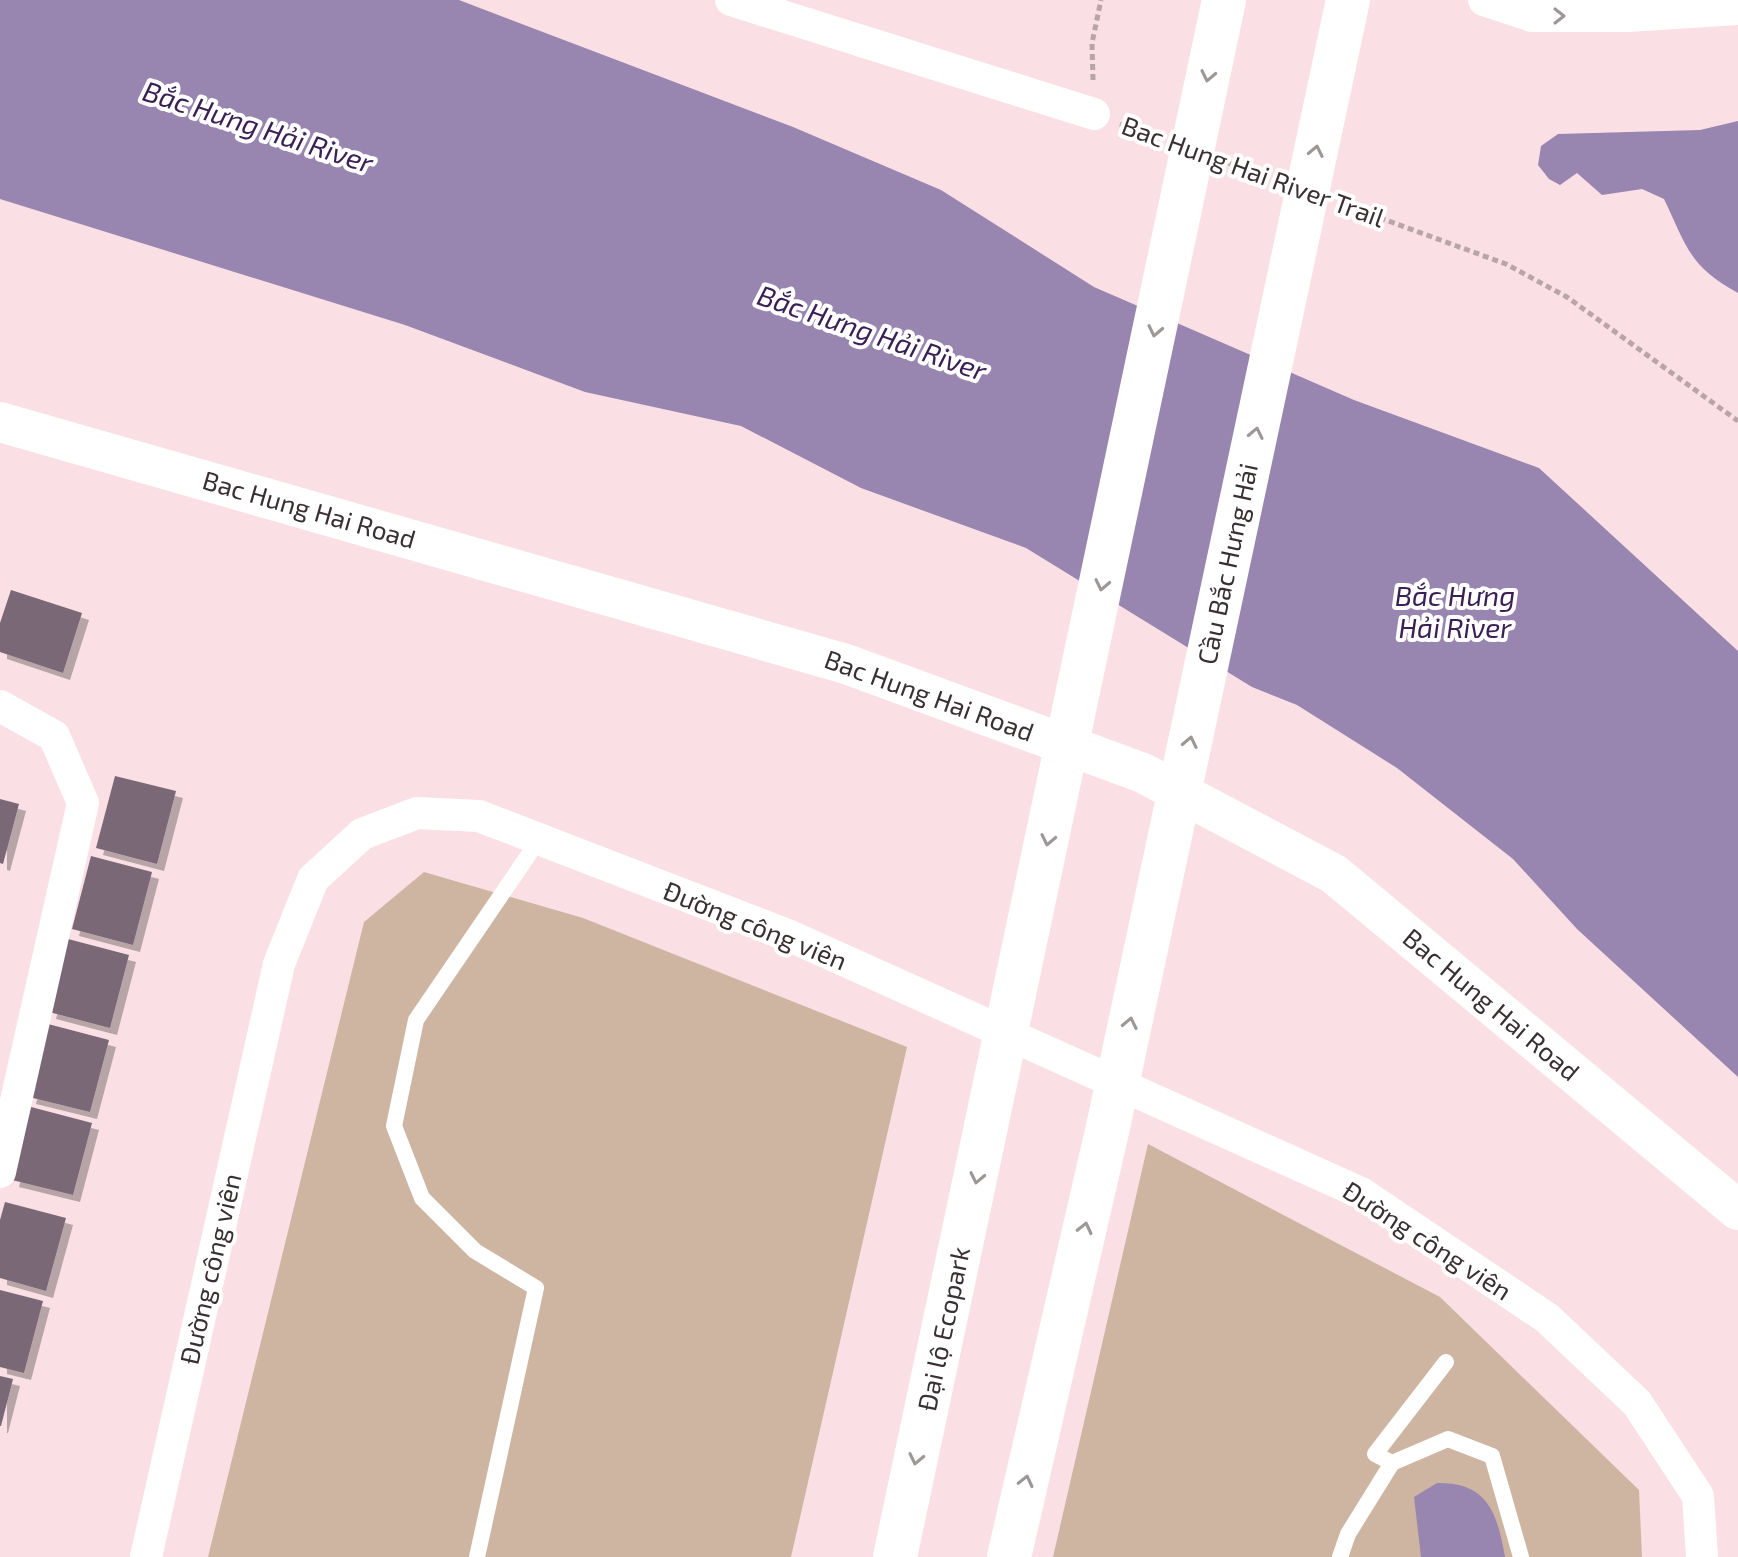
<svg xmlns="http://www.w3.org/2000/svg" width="1738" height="1557" font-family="'Exo 2',sans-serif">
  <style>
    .green { fill: #ceb5a1 }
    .water { fill: #9886b0 }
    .building { fill: #7a6876; filter: url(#shadow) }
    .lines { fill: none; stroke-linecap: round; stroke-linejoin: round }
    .path { stroke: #b9a4a8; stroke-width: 5; stroke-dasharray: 6 4; stroke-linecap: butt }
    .service { stroke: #fff; stroke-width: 16 }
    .minor { stroke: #fff; stroke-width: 32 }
    .tertiary { stroke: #fff; stroke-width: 40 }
    .trunk { stroke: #fff; stroke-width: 44 }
    .oneway { stroke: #9c9898 }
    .labels { text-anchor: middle; stroke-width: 8; stroke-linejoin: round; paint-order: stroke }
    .street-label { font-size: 26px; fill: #3a3032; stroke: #fff }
    .water-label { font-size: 28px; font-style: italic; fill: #3b2056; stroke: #fff }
  </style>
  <defs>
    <filter id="shadow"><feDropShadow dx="7" dy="7" stdDeviation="0" flood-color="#0004"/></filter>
  </defs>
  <rect width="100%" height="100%" fill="#fadfe4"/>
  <g class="green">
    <path d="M 424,872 L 583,918 L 907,1047 L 791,1557 L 208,1557 L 364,922 Z"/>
    <path d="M 1148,1144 L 1440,1297 L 1639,1490 L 1642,1557 L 1053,1557 Z"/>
  </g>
  <g class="water">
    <path d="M 0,0 L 459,0 L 793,127 L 941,190 L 1094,287 L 1354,400 L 1539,468 L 1738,651 L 1738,1077 L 1577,929 L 1513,859 L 1397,768 L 1297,705 L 1252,687 L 1026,548 L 861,488 L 741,426 L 585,392 L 405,325 L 0,199 Z"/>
    <path d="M 1738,121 L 1738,293 C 1689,266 1687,247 1664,199 L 1642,189 L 1602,195 L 1577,173 L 1560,185 L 1549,179 L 1538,165 L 1541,146 L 1558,134 L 1700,130 Z"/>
    <path d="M 1437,1483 C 1488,1482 1497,1513 1505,1557 L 1421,1557 L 1414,1497 Z"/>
  </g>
  <g class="building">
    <path d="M 11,590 L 82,613 L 63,673 L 0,652 L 0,623 Z"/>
    <path d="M 115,776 L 176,791 L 157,864 L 96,848 Z"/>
    <path d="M 0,799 L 19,804 L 3,864 L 0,863 Z"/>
    <path d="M 91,856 L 152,872 L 133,945 L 72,929 Z"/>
    <path d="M 68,939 L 129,955 L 110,1028 L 49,1012 Z"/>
    <path d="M 48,1024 L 109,1040 L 90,1112 L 29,1097 Z"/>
    <path d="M 31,1107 L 92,1123 L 73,1195 L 12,1180 Z"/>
    <path d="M 5,1202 L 66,1218 L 46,1291 L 0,1278 L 0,1220 Z"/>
    <path d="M 0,1290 L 43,1301 L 24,1373 L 0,1367 Z"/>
    <path d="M 0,1376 L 13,1379 L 1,1426 L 0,1426 Z"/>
  </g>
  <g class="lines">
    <g class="path">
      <path d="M 1093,80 L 1092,43 L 1101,0"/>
      <path d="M 1120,124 L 1160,138"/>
      <path d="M 1226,162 L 1273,179"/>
      <path d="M 1342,204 L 1506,264 L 1567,297 L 1738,421"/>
    </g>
    <g class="service">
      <path d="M 1446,1362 L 1375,1454 L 1392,1463 L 1448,1439 L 1492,1456 L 1521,1557"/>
      <path d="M 477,1557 L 536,1288 L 475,1251 L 422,1198 L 394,1126 L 416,1020 L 538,841"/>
      <path d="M 1340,1557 L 1348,1534 L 1392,1463"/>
    </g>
    <g class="minor">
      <path d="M 731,0 L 1094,114"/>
      <path d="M 1484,0 L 1532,16 L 1627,16 L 1738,9"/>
      <path d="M 0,706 L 54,736 L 83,803 L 0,1172"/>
      <path d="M 146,1557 L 279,964 L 313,879 L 362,834 L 417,813 L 479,816 L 790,936 L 1361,1193 L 1547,1318 L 1637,1403 L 1698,1496 L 1702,1557"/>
    </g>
    <path class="tertiary" d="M 0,422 L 846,664 L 1143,773 L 1334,874 L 1738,1210"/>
    <g class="trunk">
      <path d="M 895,1557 L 1224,0"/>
      <path d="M 1009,1557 L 1108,1127 L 1348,0"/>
    </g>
  </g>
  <defs><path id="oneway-chevron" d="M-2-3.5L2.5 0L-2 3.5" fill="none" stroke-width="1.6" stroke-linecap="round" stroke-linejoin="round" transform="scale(2)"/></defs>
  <g class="oneway">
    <use href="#oneway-chevron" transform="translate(1559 16)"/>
    <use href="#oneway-chevron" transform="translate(1208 76) rotate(102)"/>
    <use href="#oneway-chevron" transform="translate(1316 151) rotate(-78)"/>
    <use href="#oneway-chevron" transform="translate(1155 331) rotate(102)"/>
    <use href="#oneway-chevron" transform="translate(1256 433) rotate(-78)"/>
    <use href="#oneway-chevron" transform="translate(1102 585) rotate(102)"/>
    <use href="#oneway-chevron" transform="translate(1190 742) rotate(-78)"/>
    <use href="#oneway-chevron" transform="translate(1048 840) rotate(102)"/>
    <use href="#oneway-chevron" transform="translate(1130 1023) rotate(-78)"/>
    <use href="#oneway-chevron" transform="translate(977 1178) rotate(102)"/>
    <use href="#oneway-chevron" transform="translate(1085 1228) rotate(-77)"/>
    <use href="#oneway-chevron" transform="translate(916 1459) rotate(102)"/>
    <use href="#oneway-chevron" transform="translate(1026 1481) rotate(-77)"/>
  </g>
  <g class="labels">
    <g class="street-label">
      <text transform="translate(1253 172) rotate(20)" y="9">Bac Hung Hai River Trail</text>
      <text transform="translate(309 510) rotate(16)" y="9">Bac Hung Hai Road</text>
      <text transform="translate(1228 564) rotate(-78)" y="9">Cầu Bắc Hưng Hải</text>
      <text transform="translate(929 696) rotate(20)" y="9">Bac Hung Hai Road</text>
      <text transform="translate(755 926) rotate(22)" y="9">Đường công viên</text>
      <text transform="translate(1491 1005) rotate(40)" y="9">Bac Hung Hai Road</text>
      <text transform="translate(1427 1241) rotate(33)" y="9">Đường công viên</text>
      <text transform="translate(211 1269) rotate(-77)" y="9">Đường công viên</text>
      <text transform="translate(944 1329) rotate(-78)" y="9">Đại lộ Ecopark</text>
    </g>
    <g class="water-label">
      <text transform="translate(258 127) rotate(18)" y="10">Bắc Hưng Hải River</text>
      <text transform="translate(872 333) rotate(19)" y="10">Bắc Hưng Hải River</text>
      <text x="1455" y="606">Bắc Hưng<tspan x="1455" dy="32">Hải River</tspan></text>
    </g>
  </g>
</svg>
